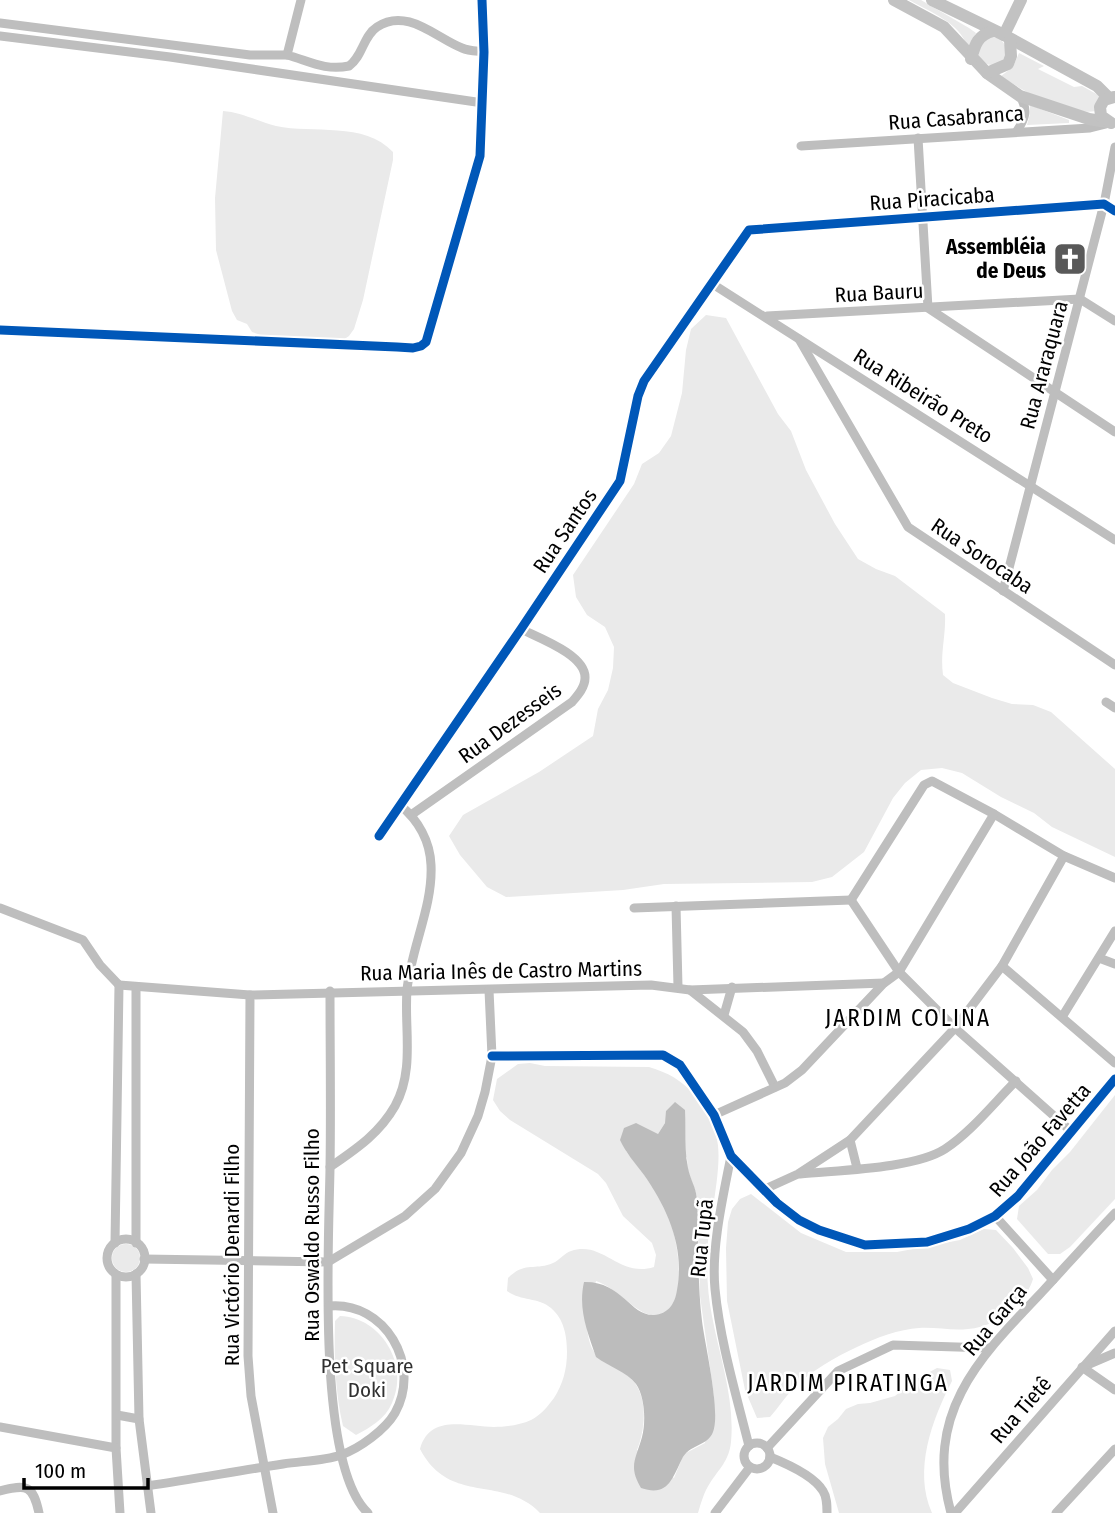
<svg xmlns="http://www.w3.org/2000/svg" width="1115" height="1513" font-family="'Fira Sans Condensed',sans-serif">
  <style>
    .green { fill: #eaeaea; fill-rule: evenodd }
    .water { fill: #bcbcbc }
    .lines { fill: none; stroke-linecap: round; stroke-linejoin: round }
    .street { stroke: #bebebe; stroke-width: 9 }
    .secondary { stroke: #c2c2c2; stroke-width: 12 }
    .cycleway-casing { stroke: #fff; stroke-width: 13 }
    .cycleway { stroke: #0057b8; stroke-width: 9 }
    .labels { text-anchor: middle; stroke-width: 5; stroke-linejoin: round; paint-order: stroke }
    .street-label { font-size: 21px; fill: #000; stroke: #fff }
    .poi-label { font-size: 21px; font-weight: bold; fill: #000; stroke: #fff; text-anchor: end }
    .park-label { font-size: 21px; fill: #303030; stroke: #fff }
    .neighbourhood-label { font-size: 23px; letter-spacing: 2px; fill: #000; stroke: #fff }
  </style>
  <rect width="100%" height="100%" fill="#fff"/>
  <g class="green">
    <path d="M 909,0 L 921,0 L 969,28 L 976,33 L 971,45 L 967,46 C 960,23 930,12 909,0 Z"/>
    <circle cx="992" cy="51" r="14"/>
    <path d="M 1019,53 L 1044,66 L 1038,69 L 1074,87 L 1082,86 L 1100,96 L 1096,111 C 1068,116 1024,92 1001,76 L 1013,67 Z"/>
    <path d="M 1030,105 L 1069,120 L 1069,123 L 1027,125 L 1030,114 Z"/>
    <path d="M 223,111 C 241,112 259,122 276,126 C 313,134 364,121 393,152 L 393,160 L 363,300 L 354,329 L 349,336 L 343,340 L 273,339 L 252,332 L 247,324 L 237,320 L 232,311 L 216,250 L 215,198 Z"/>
    <path d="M 706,315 L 726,318 L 778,414 L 791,431 L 806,470 L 835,524 L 858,559 L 876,569 L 895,576 L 945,614 C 946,637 940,652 943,675 L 953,683 L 992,698 L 1012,704 L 1033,705 L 1051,712 L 1115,769 L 1115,857 L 1052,827 L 1034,813 L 1001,797 L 962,773 L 942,768 L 921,770 L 905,783 L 893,798 L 864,852 L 832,877 L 812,882 L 664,884 L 623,890 L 506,897 L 487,887 L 460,855 L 449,836 L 463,815 L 539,772 L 593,736 L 598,709 L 608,690 L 613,668 L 614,647 L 605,627 L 587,615 L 576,597 L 573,575 L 634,484 L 642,464 L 659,453 L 671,436 L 682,393 L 686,350 L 691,329 Z"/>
    <path d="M 530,1063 L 545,1066 L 649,1067 C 687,1078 703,1100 716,1136 C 725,1163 707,1226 707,1258 C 707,1277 708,1297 712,1316 C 720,1358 735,1400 731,1442 C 729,1461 719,1469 710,1483 C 704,1492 701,1503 698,1513 L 540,1513 C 502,1474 450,1506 420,1449 C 430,1413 467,1427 494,1427 C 506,1427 520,1425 531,1420 C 541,1415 548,1406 554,1398 C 563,1384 567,1369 567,1352 C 567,1336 564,1319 551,1308 C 538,1297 520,1301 507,1291 L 508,1278 C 525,1261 534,1271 553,1263 C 559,1261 564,1253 571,1251 C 603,1240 619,1278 654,1267 L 656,1255 L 652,1243 L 623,1216 L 606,1183 L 598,1174 L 510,1120 L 500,1111 L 493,1100 L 497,1079 L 518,1064 ZM 665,1123 L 687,1158 L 688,1171 L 697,1196 L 700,1296 L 714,1396 L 705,1443 L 684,1454 L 674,1478 L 637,1450 C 646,1428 649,1391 627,1375 C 608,1361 593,1363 588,1335 C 585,1322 594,1295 596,1281 C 617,1288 636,1313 651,1315 C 694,1320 677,1235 668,1214 C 658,1191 641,1171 626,1151 L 658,1134 Z"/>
    <path d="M 1115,1095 L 1115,1199 L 1070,1247 L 1060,1254 L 1048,1254 L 1017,1219 L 1019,1206 L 1037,1190 L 1052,1170 L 1070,1152 Z"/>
    <path d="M 751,1194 L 801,1233 L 846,1252 L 897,1252 L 960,1240 L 984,1229 L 996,1230 L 1013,1248 L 1028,1268 L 1033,1279 C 1025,1305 995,1327 968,1329 C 952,1331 936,1327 919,1328 C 900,1329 875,1338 857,1347 C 835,1357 811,1371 794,1388 C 785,1397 778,1408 770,1417 L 757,1418 L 745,1390 L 727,1301 L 726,1248 L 728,1222 L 732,1209 L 740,1199 Z"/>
    <circle cx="126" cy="1258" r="14"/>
    <path d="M 340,1316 C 381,1317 410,1365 392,1403 C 385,1419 371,1427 356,1435 L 343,1426 C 335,1392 334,1356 335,1321 Z"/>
    <path d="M 937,1368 L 950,1370 L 952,1381 C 932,1420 913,1470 932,1513 L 839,1513 L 825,1464 L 823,1438 L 828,1427 L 838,1419 L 846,1409 L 858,1404 L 870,1403 L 895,1396 L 915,1380 Z"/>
  </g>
  <path class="water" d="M 675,1102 L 685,1110 C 686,1129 684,1149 688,1168 C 690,1179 696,1187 697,1199 C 699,1239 697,1280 702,1321 C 705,1345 721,1412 713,1432 C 708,1446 688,1445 682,1459 C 672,1479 668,1497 641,1488 C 628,1466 636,1459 642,1437 C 646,1422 645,1397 636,1384 C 626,1371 609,1367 596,1357 C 587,1331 578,1309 584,1282 C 622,1281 630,1316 654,1315 C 668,1314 675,1304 677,1290 C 685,1248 668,1209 644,1175 C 635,1163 626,1153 620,1140 L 624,1128 L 636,1123 L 658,1134 L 665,1123 L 666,1111 Z"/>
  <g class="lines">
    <g class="street">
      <path d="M 301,0 L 287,55 C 309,61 325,71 349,66 C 363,56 363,36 377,27 C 407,7 436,38 462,48 C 469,51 477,51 484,52"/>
      <path d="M 0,23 L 250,55 L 287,55"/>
      <path d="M 0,36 L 170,57 L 483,103"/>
      <path d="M 1017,131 C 1026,117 1028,110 1020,96"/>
      <path d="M 918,138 L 928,308 L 1115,432"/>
      <path d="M 801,146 L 1090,128 L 1106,124"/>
      <path d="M 711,283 L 1115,540"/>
      <path d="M 767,316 L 1080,299 L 1115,321"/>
      <path d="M 0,330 L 397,347 L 413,348 L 421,346 L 426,342 L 480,156 L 484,52 L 482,0"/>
      <path d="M 799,339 L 908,527 L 1115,665"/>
      <path d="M 1003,591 L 1104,204 L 1115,147"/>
      <path d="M 1106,702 L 1115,708"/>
      <path d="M 411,815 L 572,702 C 578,695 585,687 585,678 C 586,655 539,638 521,629"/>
      <path d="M 379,836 L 521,629 L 620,481 L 638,396 L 644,381 L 749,230 L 1104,204 L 1115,211"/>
      <path d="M 851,900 L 924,785 L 932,781 L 994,814 L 1064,856 L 1115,878"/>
      <path d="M 851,900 L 899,972 L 955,1028 L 1072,1132"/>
      <path d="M 676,906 L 678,987"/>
      <path d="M 0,908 L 83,940 L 100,965 L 119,985"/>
      <path d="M 634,908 L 851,900"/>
      <path d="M 1099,958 L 1115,964"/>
      <path d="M 1002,966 L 1115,1063"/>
      <path d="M 119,985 L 250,995 L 651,985 L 690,990 L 884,983"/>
      <path d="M 136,987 L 136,1243"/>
      <path d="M 690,990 L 743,1032 L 757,1051 L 775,1087"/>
      <path d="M 330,991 C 330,1050 331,1109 330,1168 C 329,1241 316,1465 368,1513"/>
      <path d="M 250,995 L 248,1356 L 251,1396 L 273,1513"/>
      <path d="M 724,1015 L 732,987"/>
      <path d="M 1062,1017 L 1115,931"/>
      <path d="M 492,1056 L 663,1055 L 680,1065 L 714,1115 L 731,1156 L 777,1203 L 799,1220 L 819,1230 L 865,1245 L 927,1242 L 969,1229 L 995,1216 L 1018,1196 L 1115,1079"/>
      <path d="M 714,1115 L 785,1083 L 802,1070 L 884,983 L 899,972 L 994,814"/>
      <path d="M 850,1140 L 857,1168"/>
      <path d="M 731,1156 C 723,1197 711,1248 715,1289 C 720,1341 736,1394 749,1446"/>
      <path d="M 330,1167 C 356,1149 379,1134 395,1106 C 415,1070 404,1028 407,990 C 411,948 433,907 431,865 C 430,841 418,820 400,805"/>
      <path d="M 800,1174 C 838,1170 914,1169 945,1149 C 971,1132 993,1104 1016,1081"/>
      <path d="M 765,1189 L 798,1174 L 850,1140 L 955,1028 L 1002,966 L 1064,856"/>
      <path d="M 995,1216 L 1053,1280"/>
      <circle cx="126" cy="1258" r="19"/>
      <path d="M 115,1243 L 119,985"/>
      <path d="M 144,1259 L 328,1262 L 405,1216 L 435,1189 L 461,1153 L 478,1116 L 485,1092 L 492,1056 L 489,990"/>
      <path d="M 136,1274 L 139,1419 L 151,1513"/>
      <path d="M 116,1275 L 116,1448 L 120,1513"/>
      <path d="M 1087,1365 L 1115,1353"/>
      <path d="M 1082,1367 L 1115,1390"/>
      <path d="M 117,1415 L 139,1419"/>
      <path d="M 0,1427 L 116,1448"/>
      <circle cx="757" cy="1456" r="13"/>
      <path d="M 767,1448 L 838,1371 L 893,1345 L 989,1348"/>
      <path d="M 770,1457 C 785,1463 814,1476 823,1491 C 827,1497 827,1505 827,1513"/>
      <path d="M 147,1486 C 193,1479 238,1471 283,1464 C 302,1461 324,1461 341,1455 C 360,1448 385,1430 395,1413 C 422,1365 385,1301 329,1306"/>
      <path d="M 0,1491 C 27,1484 33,1485 39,1513"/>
      <path d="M 715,1513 L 750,1467"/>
      <path d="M 951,1513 C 924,1413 978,1359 1042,1292 C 1066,1266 1090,1239 1115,1213"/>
      <path d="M 955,1513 L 1115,1331"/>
      <path d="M 1056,1513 L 1115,1449"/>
    </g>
    <g class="secondary">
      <path d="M 894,0 L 944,27 L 987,73 L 1020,96 L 1089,119 L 1107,122"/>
      <path d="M 932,0 L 1004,35 L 1097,86 L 1108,97"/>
      <path d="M 1004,35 L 1021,0"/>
      <path d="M 971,59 C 975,44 978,35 993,31"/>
      <path d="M 987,73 L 1008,64 L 1011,56 L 1010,40"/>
      <path d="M 1111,123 L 1101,116 L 1100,107 L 1104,100 L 1114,97"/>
    </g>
    <defs>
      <g id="cycleway">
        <path d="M 0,330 L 397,347 L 413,348 L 421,346 L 426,342 L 480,156 L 484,52 L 482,0"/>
        <path d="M 379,836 L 521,629 L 620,481 L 638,396 L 644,381 L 749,230 L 1104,204 L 1115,211"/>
        <path d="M 492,1056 L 663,1055 L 680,1065 L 714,1115 L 731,1156 L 777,1203 L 799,1220 L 819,1230 L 865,1245 L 927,1242 L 969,1229 L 995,1216 L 1018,1196 L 1115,1079"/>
      </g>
    </defs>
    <use href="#cycleway" class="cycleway-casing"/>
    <use href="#cycleway" class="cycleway"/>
  </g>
  <defs>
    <symbol id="church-square" viewBox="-11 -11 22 22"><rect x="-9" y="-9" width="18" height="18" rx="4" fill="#595959" stroke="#fff"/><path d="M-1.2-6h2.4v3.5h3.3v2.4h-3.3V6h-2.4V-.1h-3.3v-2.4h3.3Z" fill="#fff"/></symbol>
  </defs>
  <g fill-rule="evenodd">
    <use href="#church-square" x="1051" y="240" width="38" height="38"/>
  </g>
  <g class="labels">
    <g class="street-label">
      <text transform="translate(956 118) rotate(-4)" y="7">Rua Casabranca</text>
      <text transform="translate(932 199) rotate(-4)" y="7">Rua Piracicaba</text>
      <text transform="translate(879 293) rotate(-3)" y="7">Rua Bauru</text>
      <text transform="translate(1044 365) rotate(-75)" y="7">Rua Araraquara</text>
      <text transform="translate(923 396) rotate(32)" y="7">Rua Ribeirão Preto</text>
      <text transform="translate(565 531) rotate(-56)" y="7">Rua Santos</text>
      <text transform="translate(982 556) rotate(34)" y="7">Rua Sorocaba</text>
      <text transform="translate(510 723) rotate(-36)" y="7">Rua Dezesseis</text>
      <text transform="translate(501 971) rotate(-1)" y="7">Rua Maria Inês de Castro Martins</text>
      <text transform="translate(1040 1140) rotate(-49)" y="7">Rua João Favetta</text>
      <text transform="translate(312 1235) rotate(-90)" y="7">Rua Oswaldo Russo Filho</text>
      <text transform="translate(702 1238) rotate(-84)" y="7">Rua Tupã</text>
      <text transform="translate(232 1255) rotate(-90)" y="7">Rua Victório Denardi Filho</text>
      <text transform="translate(995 1320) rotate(-50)" y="7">Rua Garça</text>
      <text transform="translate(1021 1410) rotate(-49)" y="7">Rua Tietê</text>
    </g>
    <g class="poi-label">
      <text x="1046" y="254">Assembléia<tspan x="1046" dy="24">de Deus</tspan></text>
    </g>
    <g class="park-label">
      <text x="367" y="1373">Pet Square<tspan x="367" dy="24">Doki</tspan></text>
    </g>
    <g class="neighbourhood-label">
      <text x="908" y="1026">JARDIM COLINA</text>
      <text x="848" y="1391">JARDIM PIRATINGA</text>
    </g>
  </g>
  <path d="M24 1478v10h124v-10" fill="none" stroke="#000000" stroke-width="3.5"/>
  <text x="35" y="1478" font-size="21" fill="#000000" stroke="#ffffff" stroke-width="5" paint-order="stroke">100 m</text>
</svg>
